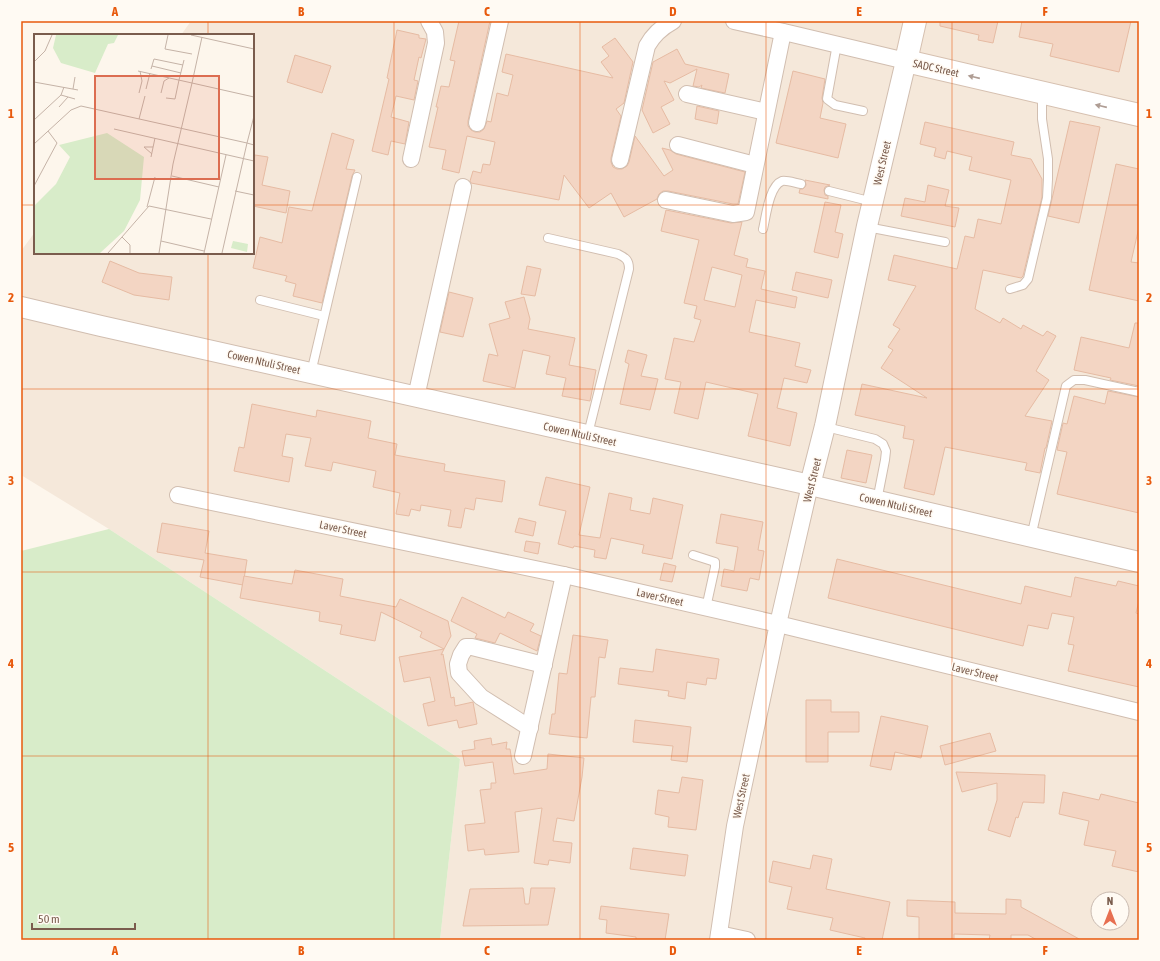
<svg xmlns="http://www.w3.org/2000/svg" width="1160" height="961" font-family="'Asap Condensed',sans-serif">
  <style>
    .residential { fill: #f5e8da; fill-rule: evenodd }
    .green { fill: #d8ecc9 }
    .building { fill: #f3d5c3; stroke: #e6bba3; fill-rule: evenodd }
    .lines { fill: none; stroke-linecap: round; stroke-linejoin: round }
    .service-casing { stroke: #d1beb0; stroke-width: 10 }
    .minor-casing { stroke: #d1beb0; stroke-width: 18 }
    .tertiary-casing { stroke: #d1beb0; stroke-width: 22 }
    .secondary-casing { stroke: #d6c0b0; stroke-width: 24 }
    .service { stroke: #fff; stroke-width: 8 }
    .minor { stroke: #fff; stroke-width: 16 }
    .tertiary { stroke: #fff; stroke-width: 20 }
    .secondary { stroke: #fff; stroke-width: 22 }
    .oneway { fill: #af9d94 }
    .grid { fill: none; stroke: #e8590c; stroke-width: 1; stroke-opacity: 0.55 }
    .labels { text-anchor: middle; stroke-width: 3; stroke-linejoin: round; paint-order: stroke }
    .street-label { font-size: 11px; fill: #7a5c4d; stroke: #fffaf3 }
    .inset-road { fill: none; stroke: #c5b3a7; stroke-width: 1 }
    .view { fill: #dc6d51; fill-opacity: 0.15; stroke: #dc6d51; stroke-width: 2 }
    .inset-edge { fill: none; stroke: #7a5c4d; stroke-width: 2 }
    .neatline { fill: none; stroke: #e8590c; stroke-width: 1.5 }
    .grid-label { font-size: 13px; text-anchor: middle; font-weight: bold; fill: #e8590c }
  </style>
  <rect width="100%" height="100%" fill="#fdf6ec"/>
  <path class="residential" d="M 191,21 L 1139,21 L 1139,940 L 440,940 L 460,759 L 109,529 L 21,475 L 21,251 L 35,232 L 35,253 L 253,253 L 253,35 L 181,35 ZM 1098,899 L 1122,899 L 1122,923 L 1098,923 Z"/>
  <path class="green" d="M 109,529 L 460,759 L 440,940 L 21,940 L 21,551 Z"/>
  <g class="building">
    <path d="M 459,21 L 490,21 L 468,121 L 468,126 L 471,130 L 475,132 L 480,132 L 484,129 L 487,121 L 491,122 L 497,93 L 508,96 L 513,75 L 502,72 L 506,54 L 613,78 L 601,62 L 609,56 L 602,47 L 615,38 L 633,62 L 624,103 L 616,109 L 621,116 L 611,158 L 611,162 L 613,167 L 617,169 L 622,169 L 627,166 L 629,162 L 635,136 L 664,176 L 673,170 L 662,148 L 670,150 L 676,154 L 745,172 L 738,204 L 733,204 L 668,191 L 663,191 L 659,194 L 657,199 L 624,217 L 611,193 L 589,208 L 564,175 L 559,200 L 471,183 L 470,181 L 473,171 L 481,173 L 483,164 L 490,165 L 495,142 L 467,136 L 459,173 L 442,169 L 446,150 L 429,147 L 438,107 L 436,107 L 441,86 L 449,87 L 455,61 L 450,60 Z"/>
    <path d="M 940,21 L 998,21 L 993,43 L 978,40 L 979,35 L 940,26 Z"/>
    <path d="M 1022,21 L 1131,21 L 1119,72 L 1050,56 L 1053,44 L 1019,37 Z"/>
    <path d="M 397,30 L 419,35 L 419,38 L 426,39 L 421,58 L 419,57 L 414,80 L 418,81 L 414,100 L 396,96 L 391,117 L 409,122 L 405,144 L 391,141 L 388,155 L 372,151 L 389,79 L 387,78 Z"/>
    <path d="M 677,49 L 685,64 L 729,74 L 725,93 L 701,88 L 702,85 L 699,87 L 693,86 L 697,69 L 670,83 L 664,81 L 674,100 L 661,107 L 670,124 L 653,133 L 642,110 L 653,62 Z"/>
    <path d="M 295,55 L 331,66 L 322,93 L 287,82 Z"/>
    <path d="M 793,71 L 825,79 L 822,98 L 823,103 L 820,118 L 846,124 L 838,158 L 776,143 Z"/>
    <path d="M 697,106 L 719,111 L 717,124 L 695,119 Z"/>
    <path d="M 1070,121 L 1100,127 L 1079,223 L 1048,216 Z"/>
    <path d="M 925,122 L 1014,142 L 1011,155 L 1031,159 L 1042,179 L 1042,197 L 1023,276 L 1021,278 L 983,270 L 975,309 L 1000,323 L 1003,318 L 1021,329 L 1023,325 L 1043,336 L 1047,331 L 1056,336 L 1036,371 L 1049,380 L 1025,416 L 1052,421 L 1046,448 L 1045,448 L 1040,473 L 1025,470 L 1027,463 L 945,447 L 934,495 L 904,488 L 914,440 L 903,438 L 905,426 L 855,415 L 862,384 L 927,398 L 881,368 L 893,350 L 888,347 L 900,329 L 893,325 L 916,286 L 888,280 L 894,255 L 957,269 L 965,236 L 974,238 L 978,219 L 1001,224 L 1011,180 L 969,170 L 972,157 L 947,151 L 945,159 L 934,156 L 936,148 L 920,144 Z"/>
    <path d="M 332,133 L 354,140 L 346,169 L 355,170 L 352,176 L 322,303 L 293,296 L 296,284 L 285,281 L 287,276 L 253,268 L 260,237 L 282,243 L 289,207 L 312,211 Z"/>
    <path d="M 255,155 L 268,157 L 262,185 L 290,191 L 286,213 L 253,206 L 253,167 Z"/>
    <path d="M 1116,164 L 1139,169 L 1139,227 L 1131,262 L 1139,263 L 1139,301 L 1089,290 Z"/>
    <path d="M 805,180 L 830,185 L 825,187 L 824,190 L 825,195 L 828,196 L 828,199 L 799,193 L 800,189 L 803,189 L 805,187 L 806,185 Z"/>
    <path d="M 928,185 L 949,190 L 945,206 L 959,208 L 955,227 L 901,216 L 905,198 L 925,202 Z"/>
    <path d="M 825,202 L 841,205 L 835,232 L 843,234 L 838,258 L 814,252 Z"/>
    <path d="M 666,210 L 731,223 L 742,222 L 734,255 L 748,259 L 746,267 L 765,271 L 761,289 L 797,297 L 795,308 L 756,300 L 749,332 L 800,343 L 795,366 L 811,370 L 807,383 L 784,378 L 777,408 L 797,413 L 790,446 L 748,436 L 758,394 L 706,382 L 698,419 L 674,413 L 681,382 L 665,379 L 674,338 L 694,342 L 701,320 L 694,318 L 697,306 L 684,303 L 699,240 L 661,231 ZM 712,267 L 742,275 L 735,307 L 704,300 Z"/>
    <path d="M 110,261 L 139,273 L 172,277 L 169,300 L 134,295 L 102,282 Z"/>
    <path d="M 527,266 L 541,269 L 535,296 L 521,294 Z"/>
    <path d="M 796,272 L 832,280 L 828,298 L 792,290 Z"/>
    <path d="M 449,292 L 473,298 L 463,337 L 440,332 Z"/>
    <path d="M 524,297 L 530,319 L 528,329 L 575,338 L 569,365 L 596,370 L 590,401 L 562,396 L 566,378 L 546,374 L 550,356 L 523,350 L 515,388 L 483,381 L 489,354 L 498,356 L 489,324 L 510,318 L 505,302 Z"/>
    <path d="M 1135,323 L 1139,323 L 1139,386 L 1110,380 L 1111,378 L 1074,370 L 1081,337 L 1129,348 Z"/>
    <path d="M 628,350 L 647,355 L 641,376 L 658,379 L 650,410 L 620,404 L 629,364 L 625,362 Z"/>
    <path d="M 1108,391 L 1139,397 L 1139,513 L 1057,494 L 1067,452 L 1057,450 L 1063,423 L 1067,424 L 1074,396 L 1105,404 Z"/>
    <path d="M 252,404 L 316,417 L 317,410 L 371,421 L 368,438 L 397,444 L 395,455 L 445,464 L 444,471 L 505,481 L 502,502 L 476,498 L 474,510 L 465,508 L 461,528 L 448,526 L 451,510 L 421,505 L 420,511 L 411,509 L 409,516 L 396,514 L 400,493 L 373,487 L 376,471 L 333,462 L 331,471 L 305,466 L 311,438 L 286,434 L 282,456 L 293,458 L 289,482 L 234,471 L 239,447 L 244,448 Z"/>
    <path d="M 847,450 L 872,455 L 866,483 L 841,478 Z"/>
    <path d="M 546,477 L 590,487 L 579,535 L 600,538 L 609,493 L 632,498 L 630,510 L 650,514 L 653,498 L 683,505 L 672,559 L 642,553 L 644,545 L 611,538 L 606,559 L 594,557 L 595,550 L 574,546 L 573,548 L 558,544 L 566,511 L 539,505 Z"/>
    <path d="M 721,514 L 763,522 L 758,550 L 764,551 L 759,580 L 750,578 L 747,591 L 721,586 L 724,569 L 734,571 L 738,547 L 716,543 Z"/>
    <path d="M 519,518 L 536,522 L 533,536 L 515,532 Z"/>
    <path d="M 162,523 L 209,531 L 205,553 L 247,560 L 243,585 L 200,577 L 204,560 L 157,552 Z"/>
    <path d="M 526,541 L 540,543 L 538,554 L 524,551 Z"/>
    <path d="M 837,559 L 1021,604 L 1025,586 L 1071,597 L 1075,577 L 1116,586 L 1118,581 L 1139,586 L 1139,601 L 1136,613 L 1139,614 L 1139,687 L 1068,671 L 1074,645 L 1068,644 L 1074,617 L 1052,613 L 1048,629 L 1028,625 L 1023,646 L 828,598 Z"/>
    <path d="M 664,563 L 676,566 L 672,582 L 660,580 Z"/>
    <path d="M 295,570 L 343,579 L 340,596 L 396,607 L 400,599 L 448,621 L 451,636 L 444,649 L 420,637 L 422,632 L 381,612 L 375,641 L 340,634 L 342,625 L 319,621 L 320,612 L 240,598 L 244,576 L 292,584 Z"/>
    <path d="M 462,597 L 505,618 L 508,612 L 534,624 L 530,631 L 541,636 L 537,651 L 500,633 L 495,643 L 475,638 L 477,634 L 451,621 Z"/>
    <path d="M 573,635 L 608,640 L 605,658 L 599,657 L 595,697 L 591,697 L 587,738 L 549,734 L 552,714 L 555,714 L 559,673 L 567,674 Z"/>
    <path d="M 444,649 L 441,655 L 443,654 L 451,698 L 454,697 L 455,706 L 473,702 L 477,724 L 459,728 L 457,720 L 428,726 L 423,704 L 435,701 L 430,677 L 404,682 L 399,657 Z"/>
    <path d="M 656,649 L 719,659 L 716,679 L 707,678 L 706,685 L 687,682 L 685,699 L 668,696 L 669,691 L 618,684 L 620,668 L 653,672 Z"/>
    <path d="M 806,700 L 831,700 L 831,712 L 859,712 L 859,732 L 828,732 L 828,762 L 806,762 Z"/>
    <path d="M 881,716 L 928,726 L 921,758 L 895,752 L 891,770 L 870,766 Z"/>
    <path d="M 635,720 L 691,727 L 687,762 L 671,760 L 673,746 L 633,742 Z"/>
    <path d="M 990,733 L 996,751 L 945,765 L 940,746 Z"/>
    <path d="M 491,738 L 492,745 L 507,742 L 506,749 L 510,749 L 514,774 L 547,769 L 548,754 L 584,758 L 582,777 L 574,821 L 557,818 L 553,841 L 572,843 L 570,863 L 549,860 L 548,865 L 534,863 L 542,808 L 515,812 L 519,852 L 485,855 L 484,849 L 468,851 L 465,825 L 485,823 L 480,790 L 491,789 L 491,783 L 496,783 L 493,762 L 465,766 L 462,751 L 475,749 L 474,741 Z"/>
    <path d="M 956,772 L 1045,775 L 1044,803 L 1023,802 L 1018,818 L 1016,817 L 1010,837 L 988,830 L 997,800 L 997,783 L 962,792 Z"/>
    <path d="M 682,777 L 703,780 L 696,830 L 668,827 L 669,817 L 655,814 L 658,790 L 679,793 Z"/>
    <path d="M 1063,792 L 1099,800 L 1101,794 L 1139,803 L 1139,872 L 1112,866 L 1116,851 L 1084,845 L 1089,821 L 1059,814 Z"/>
    <path d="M 633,848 L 688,855 L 685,876 L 630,869 Z"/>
    <path d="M 813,855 L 832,859 L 826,889 L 890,902 L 882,940 L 865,940 L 865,938 L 830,930 L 833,918 L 787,909 L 792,887 L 769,882 L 773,861 L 810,869 Z"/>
    <path d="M 523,888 L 525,904 L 529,904 L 531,888 L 555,888 L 548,925 L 463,926 L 470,889 Z"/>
    <path d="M 1006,899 L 1021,900 L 1021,907 L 1081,940 L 1037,940 L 1028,935 L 1011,935 L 1011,940 L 989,940 L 990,935 L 954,934 L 954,940 L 919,940 L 919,917 L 907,916 L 907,900 L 955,902 L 955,913 L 1006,914 Z"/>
    <path d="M 601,906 L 669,914 L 665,940 L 636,940 L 636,937 L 606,933 L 607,920 L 599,919 Z"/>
  </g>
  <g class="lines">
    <defs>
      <g id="service">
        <path d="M 837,44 L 827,99 L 835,105 L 863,111"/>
        <path d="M 829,191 L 873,202"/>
        <path d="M 867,227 L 945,242"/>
        <path d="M 763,229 C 766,217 769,186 782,181 C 787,180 795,183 801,184"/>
        <path d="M 548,238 L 618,254 C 626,258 629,260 629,269 L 588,434"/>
        <path d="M 1010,289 L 1023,285 L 1028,279 L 1047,198 L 1048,179 L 1048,159 L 1042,119 L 1042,93"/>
        <path d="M 260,300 L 324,316"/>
        <path d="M 311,373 L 357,177"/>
        <path d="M 826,427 L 875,439 L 883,444 L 886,451 L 885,460 L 877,501"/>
        <path d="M 1031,537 L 1066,386 L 1074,380 L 1085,380 L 1139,392"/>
        <path d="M 693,555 L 715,562 L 715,567 L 706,608"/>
      </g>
      <g id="minor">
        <path d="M 734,21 L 788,33 L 906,61"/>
        <path d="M 687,94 L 766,112"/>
        <path d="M 477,123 L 500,21"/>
        <path d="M 678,145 L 755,165"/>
        <path d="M 411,159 L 436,43 L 435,32 L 429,21"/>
        <path d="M 620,160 L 647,46 C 653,35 662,27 673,21"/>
        <path d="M 666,200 L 733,214 L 746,212 L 783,32"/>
        <path d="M 416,397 L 463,187"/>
        <path d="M 178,495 L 564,575 L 778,624 L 1139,712"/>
        <path d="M 530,728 L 481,697 L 459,673 L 458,664 L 461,655 L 466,647 L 472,647 L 544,665"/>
        <path d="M 523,756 L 564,575"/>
        <path d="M 719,934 L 747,940"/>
        <path d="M 718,940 L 735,826 L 778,624 L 810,485"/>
      </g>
      <g id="tertiary">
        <path d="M 21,307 L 101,326 L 810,485 L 1139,562"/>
        <path d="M 810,485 L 825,426 L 867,226 L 906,61"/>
      </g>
      <path id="secondary" d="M 915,21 L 906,61 L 1139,115"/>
    </defs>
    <use href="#service" class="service-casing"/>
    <use href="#minor" class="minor-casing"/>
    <use href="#tertiary" class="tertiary-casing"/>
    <use href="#secondary" class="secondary-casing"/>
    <use href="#service" class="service"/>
    <use href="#minor" class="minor"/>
    <use href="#tertiary" class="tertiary"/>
    <use href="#secondary" class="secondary"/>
  </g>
  <defs><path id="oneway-solid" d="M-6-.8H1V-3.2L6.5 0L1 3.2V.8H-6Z"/></defs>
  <g class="oneway">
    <use href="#oneway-solid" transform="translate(974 77) rotate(-167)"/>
    <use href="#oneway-solid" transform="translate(1101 106) rotate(-167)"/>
  </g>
  <path class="grid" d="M 208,21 L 208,35M 394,21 L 394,940M 580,21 L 580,940M 766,21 L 766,940M 952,21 L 952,940M 21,205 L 35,205M 253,205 L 1139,205M 208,253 L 208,940M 21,389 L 1139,389M 21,572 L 1139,572M 21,756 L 1139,756"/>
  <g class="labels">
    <g class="street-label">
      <text transform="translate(936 68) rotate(13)" y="4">SADC Street</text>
      <text transform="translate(882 163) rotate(-77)" y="4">West Street</text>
      <text transform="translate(264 362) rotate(13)" y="4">Cowen Ntuli Street</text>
      <text transform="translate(580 434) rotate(13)" y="4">Cowen Ntuli Street</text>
      <text transform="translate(812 480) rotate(-76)" y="4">West Street</text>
      <text transform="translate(896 505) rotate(13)" y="4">Cowen Ntuli Street</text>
      <text transform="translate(343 529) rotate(12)" y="4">Laver Street</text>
      <text transform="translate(660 597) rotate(13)" y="4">Laver Street</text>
      <text transform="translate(975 672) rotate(14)" y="4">Laver Street</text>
      <text transform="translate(741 796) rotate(-78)" y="4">West Street</text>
    </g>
  </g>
  <g transform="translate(34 34)">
    <rect width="220" height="220" fill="#fdf6ec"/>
    <path d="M 22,1 L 84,1 L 80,9 L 74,10 L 61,39 L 27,29 L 19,14 ZM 73,99 L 110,123 L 106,166 L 90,197 L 66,219 L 0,219 L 0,172 L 22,150 L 36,123 L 25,111 ZM 199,207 L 214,210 L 213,218 L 205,216 L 206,211 L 205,216 L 197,214 Z" fill="#d8ecc9"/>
    <path class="inset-road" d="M 134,1 L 131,15 L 158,20M 157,1 L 220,15M 168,3 L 158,49 L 220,63M 0,28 L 11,17 L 18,1M 118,32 L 147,39M 117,35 L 120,25 L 149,31M 104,37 L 158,49 L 139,130 L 125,219M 145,46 L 150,26M 0,48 L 44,56M 39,55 L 41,43M 112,55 L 116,39M 105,59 L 108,47 L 106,37M 127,59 L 130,47 L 135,44M 27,61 L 41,65M 132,64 L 141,65 L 145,46M 25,73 L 34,63M 220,82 L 213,109 L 220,111M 105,85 L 111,62M 0,86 L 27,61 L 30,53M 80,95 L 220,127M 0,110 L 37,76 L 47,72 L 213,109M 118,120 L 110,113 L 119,113M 117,123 L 121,104M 138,142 L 185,153M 0,152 L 23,109 L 14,97M 201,157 L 220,161M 113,173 L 121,143M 88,203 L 96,211 L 96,219M 127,207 L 170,217M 74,219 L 115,172 L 177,185M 170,219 L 192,121M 188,219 L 213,109"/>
    <path class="view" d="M 61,42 L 185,42 L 185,145 L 61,145 Z"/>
    <rect width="220" height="220" class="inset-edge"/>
  </g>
  <rect width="1160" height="961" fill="none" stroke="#fffaf3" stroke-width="44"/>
  <g transform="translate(1110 911)"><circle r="19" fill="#fffaf3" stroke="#cabbb1"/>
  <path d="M0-3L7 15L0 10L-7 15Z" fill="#e76f51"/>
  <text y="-6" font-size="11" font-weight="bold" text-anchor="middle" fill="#7a5c4d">N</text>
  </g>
  <path d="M32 923v6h103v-6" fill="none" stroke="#7a5c4d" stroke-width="2"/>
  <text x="38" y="923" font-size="12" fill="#7a5c4d" stroke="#fffaf3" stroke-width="3" paint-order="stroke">50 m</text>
  <rect x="22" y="22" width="1116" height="917" class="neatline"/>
  <g class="grid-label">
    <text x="115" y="16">A</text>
    <text x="301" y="16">B</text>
    <text x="487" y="16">C</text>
    <text x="673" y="16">D</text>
    <text x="859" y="16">E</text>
    <text x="1045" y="16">F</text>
    <text x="11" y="118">1</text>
    <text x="1149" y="118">1</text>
    <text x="11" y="302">2</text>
    <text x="1149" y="302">2</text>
    <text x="11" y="485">3</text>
    <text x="1149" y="485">3</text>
    <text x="11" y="668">4</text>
    <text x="1149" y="668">4</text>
    <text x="11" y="852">5</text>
    <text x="1149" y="852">5</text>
    <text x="115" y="955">A</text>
    <text x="301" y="955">B</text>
    <text x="487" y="955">C</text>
    <text x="673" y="955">D</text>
    <text x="859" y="955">E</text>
    <text x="1045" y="955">F</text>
  </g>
</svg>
